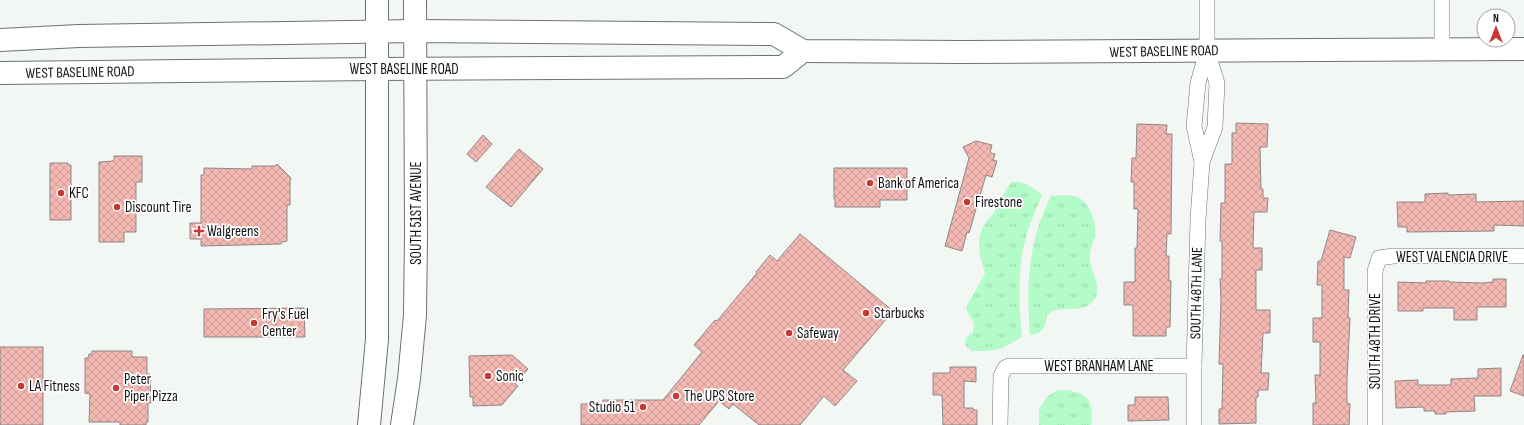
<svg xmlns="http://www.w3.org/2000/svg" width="1524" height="425" font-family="'Sofia Sans Condensed',sans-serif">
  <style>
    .grass { fill: url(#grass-tufts) }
    .building { fill: url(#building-cross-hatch); stroke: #8c8787 }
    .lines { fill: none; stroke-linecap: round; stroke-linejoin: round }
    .street-casing { stroke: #6e726f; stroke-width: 16 }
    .primary-casing { stroke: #6e726f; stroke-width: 24 }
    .street { stroke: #fff; stroke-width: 15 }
    .primary { stroke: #fff; stroke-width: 22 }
    .poi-dot { fill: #c73934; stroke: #fff; stroke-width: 1.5 }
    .labels { text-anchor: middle; stroke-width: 3.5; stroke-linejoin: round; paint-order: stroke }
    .street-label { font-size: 15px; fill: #121312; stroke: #fff }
    .poi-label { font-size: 15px; fill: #121312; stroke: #fff; text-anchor: start }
  </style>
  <defs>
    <pattern id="grass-tufts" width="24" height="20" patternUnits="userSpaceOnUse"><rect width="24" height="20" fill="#b3fcc9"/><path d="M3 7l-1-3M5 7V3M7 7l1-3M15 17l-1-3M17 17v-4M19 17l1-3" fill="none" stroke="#99d7ac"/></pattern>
    <pattern id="building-cross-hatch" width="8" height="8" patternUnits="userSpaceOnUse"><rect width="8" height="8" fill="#f3b8b1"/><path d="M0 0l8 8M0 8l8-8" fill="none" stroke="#cf9d97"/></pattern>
  </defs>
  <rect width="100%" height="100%" fill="#f3f7f4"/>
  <g class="grass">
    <path d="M 1012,182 C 1024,181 1033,187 1042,195 C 1036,210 1029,225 1025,241 C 1017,272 1019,305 1022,337 L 1001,349 L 985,351 L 972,351 L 965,345 L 966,338 L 973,332 L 974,324 L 966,309 C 971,296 979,286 985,273 C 979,256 975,237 986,222 C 989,218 992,216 994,212 C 1001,201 1004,192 1012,182 Z"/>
    <path d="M 1067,195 C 1071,196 1078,196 1081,199 C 1091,207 1097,224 1095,236 C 1093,244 1089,251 1090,260 C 1091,273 1104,289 1093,301 C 1083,313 1067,307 1055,310 C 1052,311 1049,313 1047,315 L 1045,326 L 1039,333 L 1030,335 C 1026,284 1028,242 1051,196 Z"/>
    <path d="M 1057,390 C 1083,390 1095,396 1091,425 L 1039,425 L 1039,409 L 1047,397 Z"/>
  </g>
  <g class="building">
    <path d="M 1236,123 L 1268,124 L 1267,147 L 1260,147 L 1261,189 L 1263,189 L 1263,198 L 1268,198 L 1267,212 L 1254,212 L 1253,248 L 1262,248 L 1262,270 L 1256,270 L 1256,310 L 1270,310 L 1270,333 L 1263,333 L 1261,373 L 1269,373 L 1268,390 L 1258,390 L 1258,397 L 1256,397 L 1256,423 L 1219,424 L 1219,409 L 1222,409 L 1223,364 L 1219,364 L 1221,301 L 1220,279 L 1222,279 L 1222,241 L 1220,241 L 1221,203 L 1225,203 L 1225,164 L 1232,164 L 1232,133 L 1236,133 Z"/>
    <path d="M 1137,124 L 1167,125 L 1166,134 L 1172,134 L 1171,234 L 1167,234 L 1166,256 L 1169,256 L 1169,281 L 1171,281 L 1170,327 L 1166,327 L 1166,336 L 1133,336 L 1133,305 L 1124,305 L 1124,282 L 1135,282 L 1135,248 L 1137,248 L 1138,209 L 1134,209 L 1134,182 L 1131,182 L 1132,158 L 1136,158 Z"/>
    <path d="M 483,135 L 492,144 L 476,162 L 467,154 Z"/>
    <path d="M 976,141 L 992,145 L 990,153 L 995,154 L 993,160 L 997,161 L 992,177 L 986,175 L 969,233 L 967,232 L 962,251 L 945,246 L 969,158 L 963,147 Z"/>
    <path d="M 519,149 L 543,169 L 511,207 L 486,187 Z"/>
    <path d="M 114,156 L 142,156 L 142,182 L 136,182 L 136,232 L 124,232 L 124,242 L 99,242 L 99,162 L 114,161 Z"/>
    <path d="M 50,163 L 68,163 L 68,165 L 71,165 L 71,220 L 50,220 Z"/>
    <path d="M 277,164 L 291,178 L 290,181 L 290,205 L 287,205 L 287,241 L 282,242 L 281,244 L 201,246 L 201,239 L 190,239 L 190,223 L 201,223 L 201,175 L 204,175 L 204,168 L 252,169 L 252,166 L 275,166 Z"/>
    <path d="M 834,168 L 907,168 L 907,200 L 880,200 L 880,207 L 835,207 L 835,199 L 834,199 Z"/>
    <path d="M 1448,193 L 1448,195 L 1476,194 L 1476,202 L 1524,201 L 1524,226 L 1494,225 L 1494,231 L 1407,232 L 1407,227 L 1398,227 L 1397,202 L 1425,202 L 1425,194 Z"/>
    <path d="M 1330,230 L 1356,237 L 1350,258 L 1344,257 L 1344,290 L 1349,290 L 1348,318 L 1350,318 L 1347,380 L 1347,403 L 1350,404 L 1349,425 L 1313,425 L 1313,403 L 1316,403 L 1315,375 L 1320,375 L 1320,342 L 1313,342 L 1313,318 L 1322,318 L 1322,285 L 1317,285 L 1318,261 L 1321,261 Z"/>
    <path d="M 800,234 L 893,311 L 843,370 L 857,381 L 835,406 L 824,396 L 800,425 L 759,425 L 733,404 L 729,409 L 719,401 L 699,425 L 581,425 L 581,404 L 603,404 L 603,400 L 663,400 L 702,352 L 694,345 L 715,320 L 717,321 L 757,273 L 756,272 L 770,255 L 777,261 Z"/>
    <path d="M 1493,279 L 1506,279 L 1506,307 L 1477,307 L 1477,320 L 1454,320 L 1454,308 L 1423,308 L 1423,311 L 1398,311 L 1398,282 L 1426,283 L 1426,281 L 1449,281 L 1449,282 L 1483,283 L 1493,282 Z"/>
    <path d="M 304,308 L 305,337 L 204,337 L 204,309 Z"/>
    <rect x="0" y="347" width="43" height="78"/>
    <path d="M 92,351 L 132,351 L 132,357 L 147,357 L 147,374 L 150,374 L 151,403 L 148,403 L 148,422 L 146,422 L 146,425 L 120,425 L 120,422 L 89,422 L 90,394 L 85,393 L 85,358 L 88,358 L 89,354 L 92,354 Z"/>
    <path d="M 512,355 L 528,369 L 515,384 L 518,386 L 502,405 L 473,406 L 473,397 L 470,397 L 469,356 Z"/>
    <path d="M 1523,355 L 1524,355 L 1524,396 L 1510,391 Z"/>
    <path d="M 950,367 L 976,367 L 976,382 L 964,381 L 964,408 L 973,408 L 973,410 L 977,410 L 977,425 L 943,425 L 942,395 L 933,395 L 933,373 L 950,373 Z"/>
    <path d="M 1501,368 L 1501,396 L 1474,396 L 1475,411 L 1446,412 L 1446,414 L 1435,414 L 1435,411 L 1424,411 L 1424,407 L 1396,408 L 1395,381 L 1418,380 L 1418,385 L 1451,385 L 1451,379 L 1478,378 L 1478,369 Z"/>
    <path d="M 1135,397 L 1168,397 L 1169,420 L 1128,421 L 1128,405 L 1135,405 Z"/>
  </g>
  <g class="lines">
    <defs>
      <g id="street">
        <path d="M 1442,0 L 1442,50"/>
        <path d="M 1202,162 L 1194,126 L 1198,83 L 1207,51"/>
        <path d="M 1000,425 L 1001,376 L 1005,368 L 1009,366 L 1194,366"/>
        <path d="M 1194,425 L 1194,366 L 1198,219 L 1202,162 L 1215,127 L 1217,83 L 1207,51 L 1207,0"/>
        <path d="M 1375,425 L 1375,271 L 1379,258 L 1393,256 L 1524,256"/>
      </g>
      <g id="primary">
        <path d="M 0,40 L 79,36 L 415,31 L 774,34 L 803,51 L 962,52 L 1524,49"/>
        <path d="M 0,73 L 377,69 L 783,67 L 803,51"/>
        <path d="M 369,425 L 377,339 L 377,0"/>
        <path d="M 402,425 L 409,379 L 415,315 L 416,235 L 415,0"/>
      </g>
    </defs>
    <use href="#street" class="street-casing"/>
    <use href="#primary" class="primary-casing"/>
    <use href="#street" class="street"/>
    <use href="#primary" class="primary"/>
  </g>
  <g class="poi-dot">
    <circle cx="870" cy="183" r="4"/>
    <circle cx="61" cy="193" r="4"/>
    <circle cx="967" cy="202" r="4"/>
    <circle cx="117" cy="207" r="4"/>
    <path d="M197 225h4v4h4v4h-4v4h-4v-4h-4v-4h4z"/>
    <circle cx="866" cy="313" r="4"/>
    <circle cx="254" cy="323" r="4"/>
    <circle cx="789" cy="333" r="4"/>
    <circle cx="488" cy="376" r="4"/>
    <circle cx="21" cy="386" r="4"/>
    <circle cx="116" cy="388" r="4"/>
    <circle cx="676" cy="396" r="4"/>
    <circle cx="643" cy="407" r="4"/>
  </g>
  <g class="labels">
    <g class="street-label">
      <text transform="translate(1164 51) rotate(-1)" y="5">WEST BASELINE ROAD</text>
      <text x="404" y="74">WEST BASELINE ROAD</text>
      <text transform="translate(80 72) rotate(-1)" y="5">WEST BASELINE ROAD</text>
      <text transform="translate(416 213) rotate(-90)" y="5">SOUTH 51ST AVENUE</text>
      <text x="1452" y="262">WEST VALENCIA DRIVE</text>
      <text transform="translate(1196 293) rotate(-89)" y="5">SOUTH 48TH LANE</text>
      <text transform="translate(1375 341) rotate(-90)" y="5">SOUTH 48TH DRIVE</text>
      <text x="1099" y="371">WEST BRANHAM LANE</text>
    </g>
    <g class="poi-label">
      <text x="878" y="188">Bank of America</text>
      <text x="69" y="198">KFC</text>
      <text x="975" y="207">Firestone</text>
      <text x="125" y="212">Discount Tire</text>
      <text x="207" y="236">Walgreens</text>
      <text x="874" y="318">Starbucks</text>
      <text x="262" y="319">Fry's Fuel<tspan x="262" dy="17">Center</tspan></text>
      <text x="797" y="338">Safeway</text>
      <text x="496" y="381">Sonic</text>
      <text x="124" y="384">Peter<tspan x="124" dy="17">Piper Pizza</tspan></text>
      <text x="29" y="391">LA Fitness</text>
      <text x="684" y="401">The UPS Store</text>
      <text x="635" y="412" text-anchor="end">Studio 51</text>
    </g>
  </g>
  <g transform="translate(1496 28)"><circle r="19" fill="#ffffff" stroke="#a0a1a0"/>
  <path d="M0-3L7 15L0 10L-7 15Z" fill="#c73934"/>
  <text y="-6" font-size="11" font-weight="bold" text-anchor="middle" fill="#121312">N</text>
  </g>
</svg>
